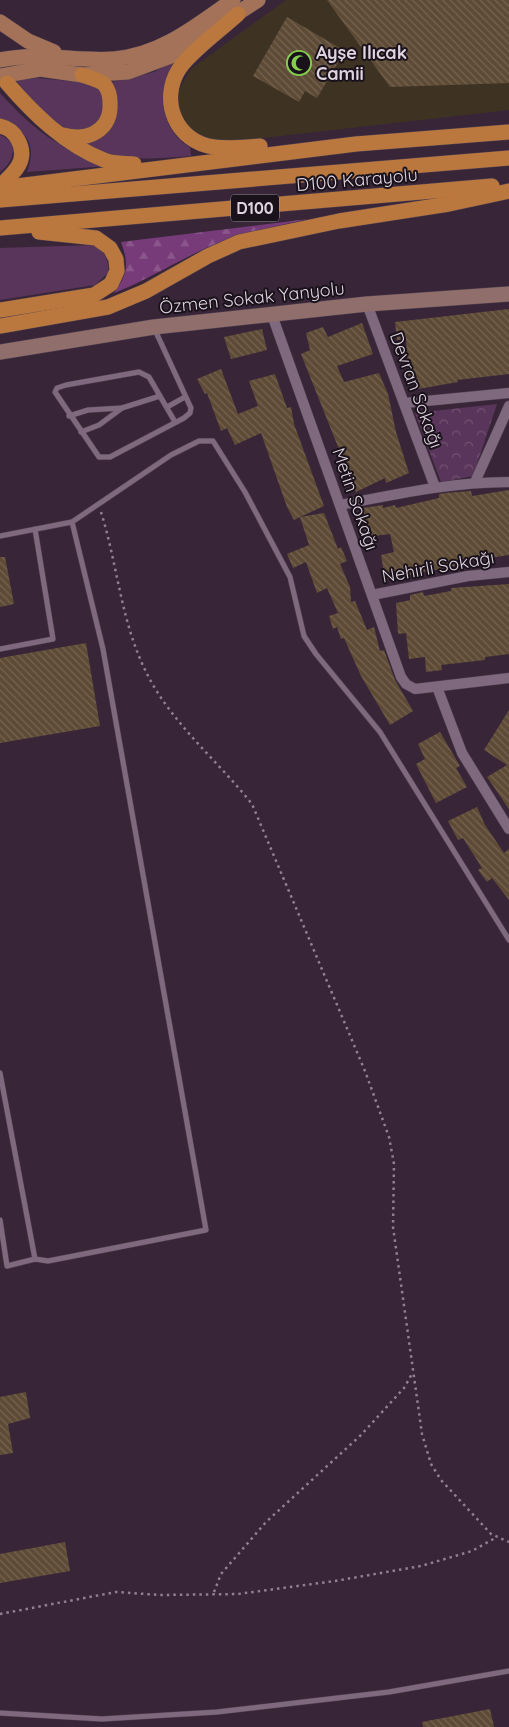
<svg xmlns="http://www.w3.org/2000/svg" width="509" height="1727" font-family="Quicksand,sans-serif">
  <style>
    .commercial { fill: #3e3323 }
    .grass { fill: #5a355b }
    .forest { fill: url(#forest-firs) }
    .park { fill: url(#park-crowns) }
    .building { fill: url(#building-back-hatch) }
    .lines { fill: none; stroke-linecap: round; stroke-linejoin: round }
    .lane-casing { stroke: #514251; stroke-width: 6 }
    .street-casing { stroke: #514251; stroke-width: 11 }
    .secondary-casing { stroke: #514251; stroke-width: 16 }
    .primary-casing { stroke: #514251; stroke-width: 16 }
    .highway-casing { stroke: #514251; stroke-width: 16 }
    .path { stroke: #908190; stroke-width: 2.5; stroke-dasharray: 2.5 4; stroke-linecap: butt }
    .lane { stroke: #7e697e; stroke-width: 5 }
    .street { stroke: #7e697e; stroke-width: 10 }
    .secondary { stroke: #906e6b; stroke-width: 15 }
    .primary { stroke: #a37258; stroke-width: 15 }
    .highway { stroke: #bb783e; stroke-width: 15 }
    .labels { text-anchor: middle; stroke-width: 4; stroke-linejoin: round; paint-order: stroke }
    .shield { fill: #1a121b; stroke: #a399a4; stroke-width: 1 }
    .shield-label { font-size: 16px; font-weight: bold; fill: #ded3de }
    .poi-label { font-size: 18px; font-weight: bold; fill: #ded3de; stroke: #1a121b; text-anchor: start }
    .street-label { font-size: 18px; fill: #ded3de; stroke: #1a121b }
  </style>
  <defs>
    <pattern id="forest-firs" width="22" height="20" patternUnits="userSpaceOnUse" patternTransform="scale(1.25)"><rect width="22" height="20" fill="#783b7a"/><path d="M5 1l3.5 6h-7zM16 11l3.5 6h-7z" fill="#8b568c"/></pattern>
    <pattern id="park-crowns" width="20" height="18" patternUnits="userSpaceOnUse" patternTransform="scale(1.25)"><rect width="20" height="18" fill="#5a355b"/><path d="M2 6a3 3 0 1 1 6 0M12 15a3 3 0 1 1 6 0" fill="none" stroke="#715172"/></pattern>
    <pattern id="building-back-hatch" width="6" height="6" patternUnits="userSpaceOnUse" patternTransform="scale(1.25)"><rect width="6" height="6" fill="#5e4b36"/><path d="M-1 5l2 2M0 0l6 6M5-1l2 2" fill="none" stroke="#756453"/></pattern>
  </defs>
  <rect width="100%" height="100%" fill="#382638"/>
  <path class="commercial" d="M 286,0 L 509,0 L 509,110 L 220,143 L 200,137 L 186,125 L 177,112 L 176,95 L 191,69 Z"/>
  <g class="grass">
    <path d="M 176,60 C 172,70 166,80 164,90 C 159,110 171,138 190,147 L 191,156 C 145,159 124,163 81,143 C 119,137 122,114 112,82 L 154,72 Z"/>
    <path d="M 37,78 L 91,83 L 102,93 L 105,112 L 92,129 C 50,134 38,110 16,80 Z"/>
    <path d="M 0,93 C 34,131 60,149 108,166 L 27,172 C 38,144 26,130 0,118 Z"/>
    <path d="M 0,135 C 20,142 14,162 0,172 Z"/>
    <path d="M 95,245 C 105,253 109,259 108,273 L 95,285 L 0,300 L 0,248 Z"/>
  </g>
  <path class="forest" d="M 308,219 C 275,227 242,232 211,246 C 178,260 148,280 114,293 C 128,274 129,264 121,242 Z"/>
  <path class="park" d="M 497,404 L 473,476 L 441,482 L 415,413 Z"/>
  <g class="building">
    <path d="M 327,0 L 509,0 L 509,83 L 390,87 Z"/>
    <path d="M 287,17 L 345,51 L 317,98 L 305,91 L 299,102 L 253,76 Z"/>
    <path d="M 509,309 L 509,374 L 457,380 L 458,382 L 418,389 L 416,383 L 409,384 L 406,339 L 397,340 L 395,322 Z"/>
    <path d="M 362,323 L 373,354 L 337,366 L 344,382 L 379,373 L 388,394 L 396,432 L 409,473 L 386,483 L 385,478 L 356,492 L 301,354 L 310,350 L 306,333 L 323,327 L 328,337 Z"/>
    <path d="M 262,329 L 267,350 L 231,359 L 224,337 Z"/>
    <path d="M 221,369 L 238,414 L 258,406 L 249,381 L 275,374 L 287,408 L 291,407 L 294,424 L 324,506 L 300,517 L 324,513 L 338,549 L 341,547 L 347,561 L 340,564 L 350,587 L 351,602 L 355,601 L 367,630 L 374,627 L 380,651 L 384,650 L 395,680 L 413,711 L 390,725 L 361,676 L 344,638 L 341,639 L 337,627 L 333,629 L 329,616 L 338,613 L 327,588 L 317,593 L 306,562 L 293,568 L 287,554 L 309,545 L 300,517 L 294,520 L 287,507 L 261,433 L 235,445 L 227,428 L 221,431 L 207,393 L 205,394 L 197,379 Z"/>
    <path d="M 509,490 L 509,555 L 455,563 L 455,566 L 385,580 L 381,555 L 394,552 L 390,534 L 366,537 L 363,508 L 383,505 L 383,508 L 395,505 L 396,508 L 439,498 L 439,494 L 446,493 L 471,491 L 472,496 Z"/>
    <path d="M 0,557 L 5,557 L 14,604 L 0,607 Z"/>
    <path d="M 509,584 L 509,654 L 485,657 L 485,660 L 441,665 L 442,670 L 426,672 L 425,657 L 409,659 L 406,633 L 398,634 L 396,603 L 410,600 L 410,595 L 423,592 L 424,596 L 451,591 L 451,588 Z"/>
    <path d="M 86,643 L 100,726 L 0,743 L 0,658 Z"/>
    <path d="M 509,710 L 509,809 L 487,777 L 507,765 L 484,750 Z"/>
    <path d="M 440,732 L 460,766 L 456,768 L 467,787 L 436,803 L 416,764 L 425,759 L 418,744 Z"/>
    <path d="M 477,807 L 485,825 L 504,853 L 509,849 L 509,900 L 492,878 L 487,882 L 478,870 L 482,868 L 463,838 L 458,840 L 448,821 Z"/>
    <path d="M 26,1392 L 30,1418 L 8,1424 L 13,1453 L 0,1455 L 0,1397 Z"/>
    <path d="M 65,1542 L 70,1571 L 0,1583 L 0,1554 Z"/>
    <path d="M 490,1709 L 494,1727 L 423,1727 L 422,1722 Z"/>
  </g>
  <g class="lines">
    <defs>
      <g id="lane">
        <path d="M 155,330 L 191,408 L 190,413 L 184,418 L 110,457 L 99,457 L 55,392 L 57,388 L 66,385 L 139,372 L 149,377 L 175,422"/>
        <path d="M 167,407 L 185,397"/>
        <path d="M 69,416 L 88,410 L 122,408 L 160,396"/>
        <path d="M 81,432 L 99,425 L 122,408"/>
        <path d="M 0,536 L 72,522 L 171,455 L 199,441 L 213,441 L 245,492 L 290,577 L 304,636 L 316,654 L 380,732 L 509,940"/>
        <path d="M 0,649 L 53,639 L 35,529"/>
        <path d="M 0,1073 L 35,1259"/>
        <path d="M 0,1220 L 7,1266 L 35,1259 L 48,1261 L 206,1230 L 103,649 L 72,522"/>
        <path d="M 0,1713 L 102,1719 L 217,1712 L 389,1692 L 509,1671"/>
      </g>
      <g id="street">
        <path d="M 367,304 L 435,487"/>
        <path d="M 272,315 L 401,677 L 406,684 L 415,689 L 509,678"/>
        <path d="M 405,403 L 509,393"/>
        <path d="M 475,482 L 509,406"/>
        <path d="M 340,505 C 397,494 452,482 509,482"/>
        <path d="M 372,595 L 468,576 L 509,572"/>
        <path d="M 437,687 L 462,753 L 509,829"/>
      </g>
      <path id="secondary" d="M 0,352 L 154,327 L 367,304 L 509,294"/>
      <g id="primary">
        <path d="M 0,22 L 28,41 L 54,52"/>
        <path d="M 0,60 C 42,51 75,62 114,59 C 161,55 196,26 233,0"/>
        <path d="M 0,76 L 40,69 L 82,75 L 128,72 L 171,56 L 258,0"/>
      </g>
      <g id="highway">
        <path d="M 238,14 C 222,29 191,51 179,69 C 159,101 176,142 214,147 C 228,149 245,147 260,146"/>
        <path d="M 7,83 C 33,113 65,145 104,160 C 112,164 125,163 134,164"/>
        <path d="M 0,126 C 9,128 14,132 18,140 C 29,160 14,173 0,186"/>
        <path d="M 63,135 C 88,142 112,130 110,102 C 110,96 108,89 104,84 C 99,80 88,77 82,75"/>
        <path d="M 0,188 L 356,144 L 509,132"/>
        <path d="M 0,200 L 509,158"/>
        <path d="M 0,228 L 492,186"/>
        <path d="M 0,310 L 94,295 L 111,284 L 117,271 L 116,259 L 110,248 L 96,238 L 39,232"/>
        <path d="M 0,326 L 108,307 L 146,291 L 208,256 L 239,242 L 339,221 L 449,204 L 509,191"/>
      </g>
    </defs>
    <use href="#lane" class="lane-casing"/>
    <use href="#street" class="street-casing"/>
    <use href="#secondary" class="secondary-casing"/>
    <use href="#primary" class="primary-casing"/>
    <use href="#highway" class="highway-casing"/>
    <g class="path">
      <path d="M 101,512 C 120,573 121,633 156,690 C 182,732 221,765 252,804 L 365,1071 L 389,1137 L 394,1164 L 393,1227 L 422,1434 L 431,1464 L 441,1480 L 491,1534 L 509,1542"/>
      <path d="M 214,1592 L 221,1574 L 266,1522 L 361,1435 L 404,1388 L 413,1372"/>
      <path d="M 0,1614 L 116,1592 L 160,1595 L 238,1594 L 335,1581 L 421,1566 L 472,1551 L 497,1537"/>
    </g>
    <use href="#lane" class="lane"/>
    <use href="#street" class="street"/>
    <use href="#secondary" class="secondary"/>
    <use href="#primary" class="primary"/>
    <use href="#highway" class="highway"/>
  </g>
  <defs>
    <symbol id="mosque-ring" viewBox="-11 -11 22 22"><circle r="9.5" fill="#1a121b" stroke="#84cf4d" stroke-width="1.5"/><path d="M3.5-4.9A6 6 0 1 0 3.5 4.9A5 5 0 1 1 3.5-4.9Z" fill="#84cf4d"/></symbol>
  </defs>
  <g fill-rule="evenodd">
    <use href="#mosque-ring" x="285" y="49" width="28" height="28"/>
  </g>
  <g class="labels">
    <rect class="shield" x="231" y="194.5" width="48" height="27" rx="4"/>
    <g class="shield-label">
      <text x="255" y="214">D100</text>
    </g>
    <g class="poi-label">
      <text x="316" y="59">Ayşe Ilıcak<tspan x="316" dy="21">Camii</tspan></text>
    </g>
    <g class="street-label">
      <text transform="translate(357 180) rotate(-5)" y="6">D100 Karayolu</text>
      <text transform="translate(252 298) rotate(-6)" y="6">Özmen Sokak Yanyolu</text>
      <text transform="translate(416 390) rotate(70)" y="6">Devran Sokağı</text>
      <text transform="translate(355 499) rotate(71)" y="6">Metin Sokağı</text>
      <text transform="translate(438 567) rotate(-10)" y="6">Nehirli Sokağı</text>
    </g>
  </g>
</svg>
